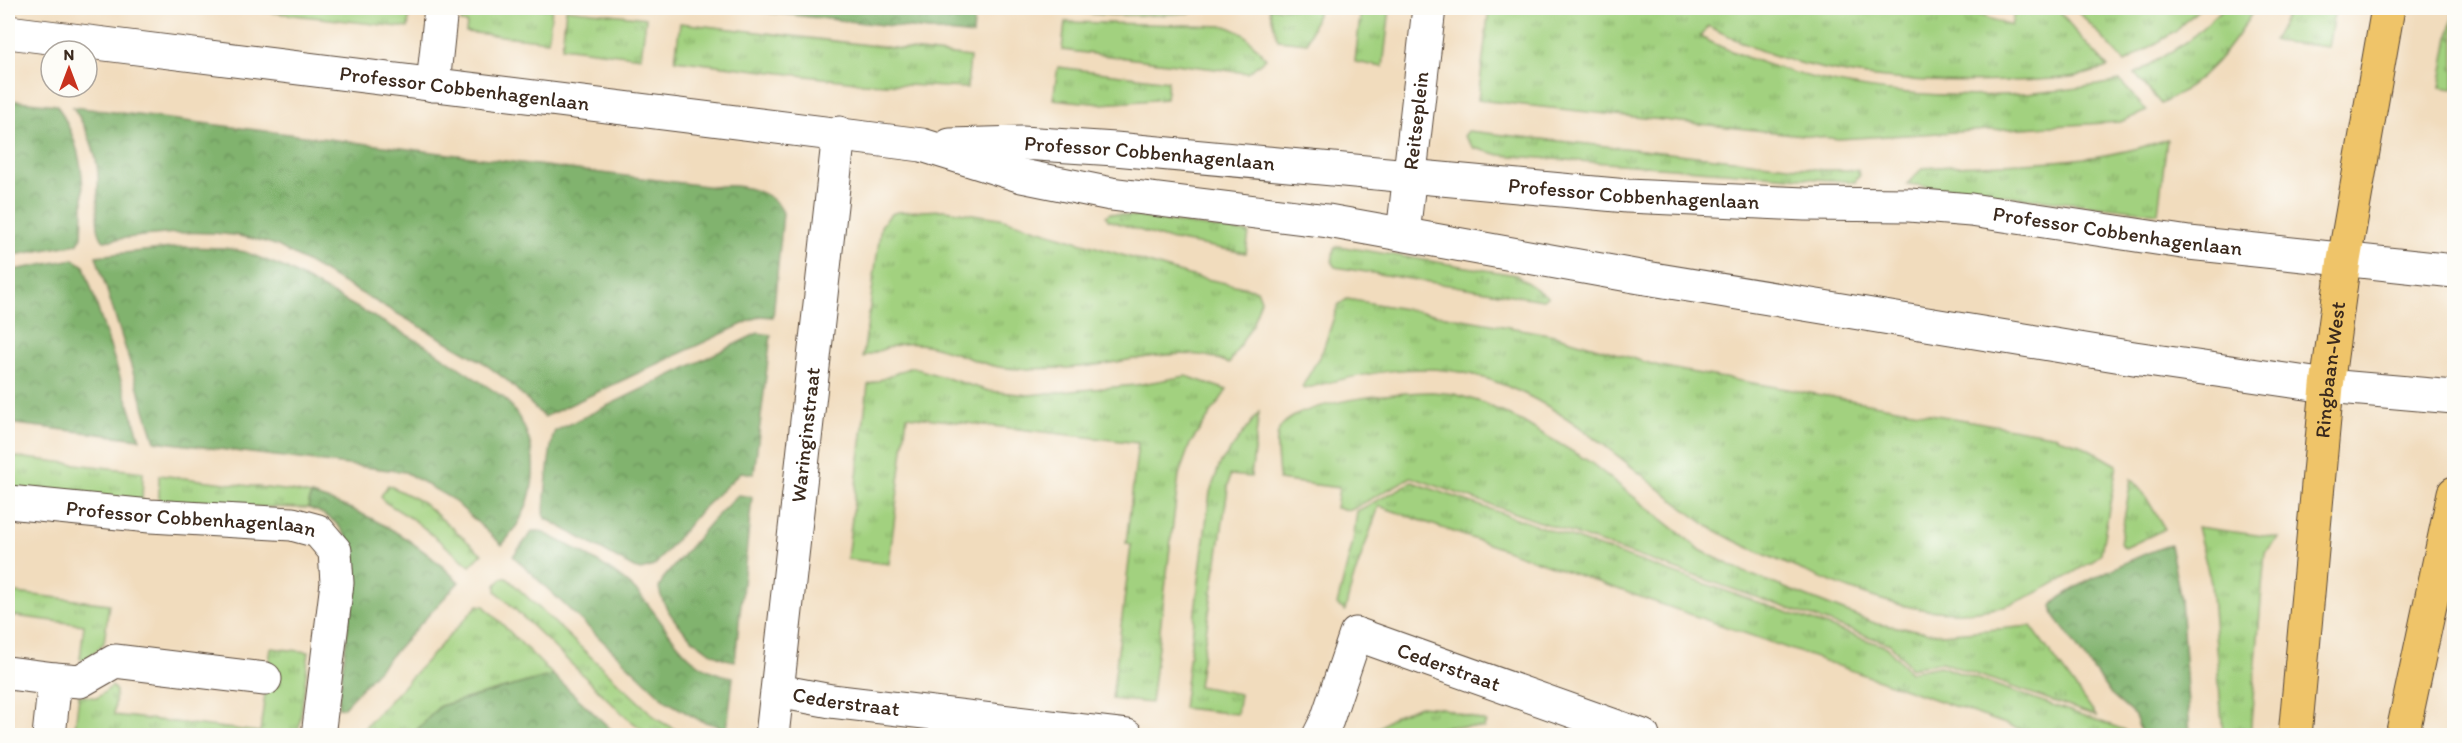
<svg xmlns="http://www.w3.org/2000/svg" width="2462" height="743" font-family="Itim,sans-serif">
  <style>
    .grass { fill: url(#grass-tufts); stroke: #6e7e4e; stroke-width: 1.5 }
    .forest { fill: url(#forest-crowns); stroke: #5e6e46; stroke-width: 1.5 }
    .lines { fill: none; stroke-linecap: round; stroke-linejoin: round }
    .minor-casing { stroke: #564536; stroke-width: 35 }
    .major-casing { stroke: #564536; stroke-width: 35 }
    .minor { stroke: #fff; stroke-width: 33 }
    .major { stroke: #efc469; stroke-width: 33 }
    .labels { text-anchor: middle; stroke-width: 4.5; stroke-linejoin: round; paint-order: stroke }
    .street-label { font-size: 21px; fill: #3b2a1e; stroke: #fdfcf7 }
  </style>
  <defs>
    <pattern id="grass-tufts" width="24" height="20" patternUnits="userSpaceOnUse" patternTransform="scale(1.5)"><rect width="24" height="20" fill="#a2d17f"/><path d="M3 7l-1-3M5 7V3M7 7l1-3M15 17l-1-3M17 17v-4M19 17l1-3" fill="none" stroke="#85aa67"/></pattern>
    <pattern id="forest-crowns" width="20" height="18" patternUnits="userSpaceOnUse" patternTransform="scale(1.5)"><rect width="20" height="18" fill="#81b36e"/><path d="M2 6a3 3 0 1 1 6 0M12 15a3 3 0 1 1 6 0" fill="none" stroke="#6b925a"/></pattern>
  </defs>
  <rect width="100%" height="100%" fill="#fdfcf7"/>
  <filter id="ink" filterUnits="userSpaceOnUse"><feTurbulence type="fractalNoise" baseFrequency=".0167" numOctaves="2"/><feDisplacementMap in="SourceGraphic" scale="12" xChannelSelector="R" yChannelSelector="G"/><feConvolveMatrix kernelMatrix="1 2 1 2 8 2 1 2 1" color-interpolation-filters="sRGB"/></filter>
  <filter id="wash" filterUnits="userSpaceOnUse"><feTurbulence type="fractalNoise" baseFrequency=".008" numOctaves="4" result="noise"/><feDisplacementMap in="SourceGraphic" scale="24" xChannelSelector="R" yChannelSelector="G"/><feGaussianBlur stdDeviation="1.35" result="paint"/><feColorMatrix in="noise" values="0 0 0 0 0 0 0 0 0 0 0 0 0 0 0 0 0 1.4 0 .05"/><feComposite in="paint" operator="in"/></filter>
  <g filter="url(#wash)">
    <rect width="100%" height="100%" fill="#f1dcbd"/>
    <g class="grass">
      <path d="M 232,8 L 410,8 L 408,28 Z"/>
      <path d="M 463,8 L 552,8 L 548,41 L 466,32 L 467,23 L 461,22 Z"/>
      <path d="M 1067,8 L 1216,8 C 1192,16 1087,19 1067,8 Z"/>
      <path d="M 1269,8 L 1319,8 L 1307,43 L 1278,40 Z"/>
      <path d="M 1361,8 L 1390,8 L 1383,67 L 1355,62 Z"/>
      <path d="M 1489,8 L 1960,8 L 2011,26 L 2015,8 L 2058,8 L 2073,29 L 2108,67 C 2077,80 2043,80 2010,81 C 1928,84 1840,80 1762,51 C 1743,44 1725,34 1708,26 L 1700,37 C 1827,100 1981,108 2120,81 L 2147,111 L 2120,122 L 1839,139 L 1478,100 Z"/>
      <path d="M 2075,8 L 2200,8 L 2175,32 L 2125,62 Z"/>
      <path d="M 2224,8 L 2255,8 C 2231,48 2205,82 2161,104 L 2135,74 L 2188,41 Z"/>
      <path d="M 2291,8 L 2335,8 L 2328,47 L 2273,41 Z"/>
      <path d="M 566,9 L 646,18 L 641,57 L 562,47 Z"/>
      <path d="M 2454,9 L 2454,89 L 2440,87 Z"/>
      <path d="M 1065,22 L 1226,26 L 1244,34 L 1266,58 L 1248,73 L 1062,50 Z"/>
      <path d="M 680,23 L 970,57 L 967,88 L 864,83 L 675,60 Z"/>
      <path d="M 1058,67 L 1168,81 L 1166,99 L 1102,104 L 1053,99 Z"/>
      <path d="M 1468,131 L 1824,170 L 1858,170 L 1860,175 L 1855,182 L 1500,155 L 1474,148 L 1464,136 Z"/>
      <path d="M 2167,139 L 2158,213 L 1907,184 L 1923,168 C 2002,162 2092,167 2167,139 Z"/>
      <path d="M 945,210 L 1000,218 L 1188,275 L 1257,290 L 1261,300 L 1252,325 L 1229,364 C 1188,340 1112,368 1063,368 C 1042,368 1020,371 999,367 C 967,361 936,340 902,344 C 889,346 876,352 863,357 L 881,226 L 891,214 L 898,212 Z"/>
      <path d="M 1110,213 L 1249,233 L 1246,253 L 1163,238 L 1108,220 L 1106,216 Z"/>
      <path d="M 1338,246 L 1516,275 L 1548,297 L 1543,300 L 1335,267 L 1332,263 L 1334,249 Z"/>
      <path d="M 1347,299 L 1554,335 L 1655,365 L 1684,371 L 2057,436 L 2057,438 L 2080,444 L 2117,465 L 2101,553 L 2093,561 C 2061,579 2028,602 1991,609 C 1922,622 1856,592 1794,567 C 1759,552 1724,539 1694,516 C 1624,464 1561,398 1474,375 C 1418,361 1358,374 1304,389 L 1302,387 L 1323,350 L 1338,305 Z"/>
      <path d="M 911,367 L 989,391 L 1029,395 L 1136,385 L 1186,376 L 1227,390 L 1190,444 L 1179,475 L 1151,703 L 1112,699 L 1131,545 L 1126,544 L 1138,443 L 907,416 L 889,564 L 847,559 L 868,385 Z"/>
      <path d="M 1432,392 L 1454,394 L 1481,402 L 1523,422 L 1590,462 L 1702,551 L 1744,572 L 1841,610 L 1877,624 L 1942,634 L 2031,626 L 2096,716 L 1941,662 L 1911,668 L 1890,644 L 1411,477 L 1351,510 L 1336,508 L 1339,488 L 1279,480 C 1279,466 1274,442 1279,430 C 1291,401 1403,392 1432,392 Z"/>
      <path d="M 1259,412 L 1251,477 L 1230,475 L 1198,686 L 1240,694 L 1237,714 L 1183,708 L 1210,492 L 1220,464 Z"/>
      <path d="M 8,456 L 143,472 L 142,503 L 8,488 Z"/>
      <path d="M 159,475 L 292,491 L 311,495 L 308,508 L 159,505 Z"/>
      <path d="M 2131,479 L 2144,494 L 2165,529 L 2125,548 L 2120,543 Z"/>
      <path d="M 1412,482 L 1887,647 L 1910,672 L 1940,666 L 2125,730 L 2126,735 L 2037,735 L 1379,506 L 1352,583 L 1345,611 L 1337,605 L 1353,541 L 1357,511 Z"/>
      <path d="M 388,485 L 422,502 L 482,554 L 470,566 L 414,520 L 383,501 L 381,496 Z"/>
      <path d="M 2197,527 L 2279,538 L 2265,552 L 2250,735 L 2223,735 L 2211,583 Z"/>
      <path d="M 502,578 L 507,578 L 658,720 L 685,735 L 650,735 L 627,718 L 496,591 L 496,585 Z"/>
      <path d="M 8,592 L 109,604 L 104,643 L 87,660 L 80,659 L 84,625 L 8,615 Z"/>
      <path d="M 478,605 L 484,606 L 553,675 L 440,706 L 412,735 L 357,736 Z"/>
      <path d="M 271,648 L 309,652 L 298,735 L 74,736 L 79,695 L 97,698 L 112,686 L 116,691 L 114,715 L 260,732 Z"/>
      <path d="M 1420,706 L 1442,708 L 1486,722 L 1484,728 L 1450,726 L 1412,735 L 1369,735 L 1396,715 Z"/>
    </g>
    <g class="forest">
      <path d="M 730,8 L 975,8 L 973,35 Z"/>
      <path d="M 8,100 L 57,105 C 86,152 84,184 82,237 L 77,244 L 8,256 Z"/>
      <path d="M 73,107 L 714,187 C 737,183 774,190 783,213 L 773,317 L 760,316 L 544,417 L 509,382 L 481,361 L 278,246 C 220,225 163,233 104,241 C 92,231 100,189 98,173 C 96,149 86,127 73,107 Z"/>
      <path d="M 182,247 L 225,248 L 245,252 L 285,268 L 425,345 L 503,397 C 545,441 542,500 502,545 L 452,499 L 405,472 L 155,441 L 96,256 Z"/>
      <path d="M 74,259 L 84,266 L 140,439 L 8,423 L 8,271 Z"/>
      <path d="M 758,333 L 771,335 L 754,474 L 741,472 L 701,510 L 654,566 L 641,570 L 634,568 L 545,518 C 542,513 551,436 555,431 Z"/>
      <path d="M 311,495 C 366,510 418,541 459,582 L 343,708 L 338,707 L 355,567 C 352,537 337,516 308,508 Z"/>
      <path d="M 738,495 L 752,497 L 735,661 C 706,658 664,618 659,588 L 663,579 L 711,522 Z"/>
      <path d="M 533,531 L 540,531 C 572,547 605,563 632,587 C 667,618 677,669 733,677 L 727,729 L 699,720 L 666,701 L 513,556 Z"/>
      <path d="M 2170,545 L 2181,600 L 2190,735 L 2142,735 L 2135,716 L 2111,695 L 2054,615 L 2052,606 C 2061,590 2149,551 2170,545 Z"/>
      <path d="M 553,675 L 617,735 L 412,735 L 440,706 Z"/>
    </g>
  </g>
  <g filter="url(#ink)">
    <g class="lines">
      <defs>
        <g id="minor">
          <path id="s1" d="M 8,32 L 922,145 L 1022,176 L 1111,194 L 1328,221 L 1640,277 L 2134,358 L 2327,386 L 2454,397"/>
          <path d="M 433,85 L 441,8"/>
          <path id="s2" d="M 950,145 L 1022,143 L 1115,149 L 1627,196 L 1805,204 L 1909,205 L 1971,210 L 2189,243 L 2454,271"/>
          <path id="s3" d="M 1403,234 L 1429,8"/>
          <path id="s4" d="M 8,502 L 150,516 L 292,524 L 318,531 L 335,551 L 337,583 L 318,736"/>
          <path d="M 8,673 L 55,679 L 49,736"/>
          <path d="M 55,679 L 80,681 L 115,661 L 265,679"/>
          <path id="s5" d="M 778,691 L 831,701 L 1127,736"/>
          <path id="s6" d="M 772,736 L 839,133"/>
          <path id="s7" d="M 1319,736 L 1327,720 L 1356,634 L 1643,736"/>
        </g>
        <g id="major">
          <path id="s8" d="M 2295,736 L 2327,386 L 2344,260 L 2388,8"/>
          <path d="M 2402,736 L 2454,493"/>
        </g>
      </defs>
      <use href="#minor" class="minor-casing"/>
      <use href="#major" class="major-casing"/>
      <use href="#minor" class="minor"/>
      <use href="#major" class="major"/>
    </g>
  </g>
  <g class="labels">
    <g class="street-label">
      <text dy="7" stroke="none"><textPath href="#s1" startOffset="460">Professor Cobbenhagenlaan</textPath></text>
      <text dy="7" stroke="none"><textPath href="#s3" startOffset="114">Reitseplein</textPath></text>
      <text dy="7" stroke="none"><textPath href="#s2" startOffset="200">Professor Cobbenhagenlaan</textPath></text>
      <text dy="7" stroke="none"><textPath href="#s2" startOffset="686">Professor Cobbenhagenlaan</textPath></text>
      <text dy="7" stroke="none"><textPath href="#s2" startOffset="1172">Professor Cobbenhagenlaan</textPath></text>
      <text dy="7" stroke="none"><textPath href="#s8" startOffset="368">Ringbaan-West</textPath></text>
      <text dy="7" stroke="none"><textPath href="#s6" startOffset="303">Waringinstraat</textPath></text>
      <text dy="7" stroke="none"><textPath href="#s4" startOffset="184">Professor Cobbenhagenlaan</textPath></text>
      <text dy="7" stroke="none"><textPath href="#s7" startOffset="207">Cederstraat</textPath></text>
      <text dy="7" stroke="none"><textPath href="#s5" startOffset="69">Cederstraat</textPath></text>
    </g>
  </g>
  <rect width="2462" height="743" fill="none" stroke="#fdfcf7" stroke-width="30"/>
  <g transform="translate(69 69)"><circle r="28" fill="#fdfcf7" stroke="#afa8a0" stroke-width="1.5"/>
  <path d="M0-4.5L10 22L0 15L-10 22Z" fill="#c8321e"/>
  <text y="-9" font-size="16" font-weight="bold" text-anchor="middle" fill="#3b2a1e">N</text>
  </g>
</svg>
